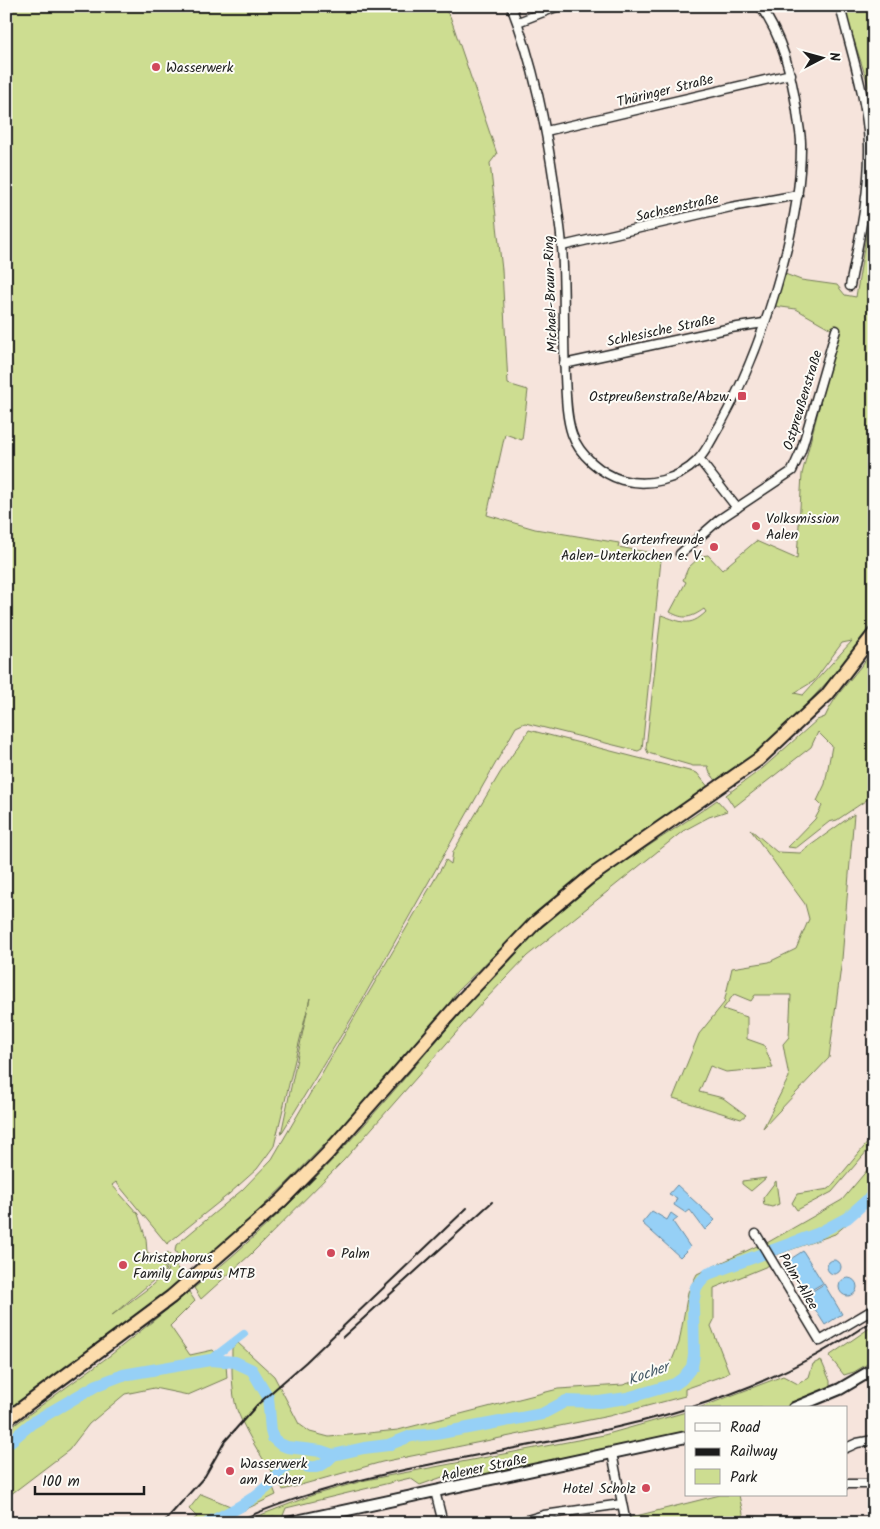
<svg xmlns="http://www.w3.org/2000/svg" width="880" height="1529" font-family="Kalam,sans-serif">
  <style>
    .green { fill: #cddd91; stroke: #747c56; fill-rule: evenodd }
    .water { fill: #96d0f6; stroke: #65889f }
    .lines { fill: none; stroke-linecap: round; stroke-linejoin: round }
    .stream { stroke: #65889f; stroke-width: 2 }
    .canal { stroke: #96d0f6; stroke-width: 8 }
    .river { stroke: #96d0f6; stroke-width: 12 }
    .minor-casing { stroke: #1c1c1c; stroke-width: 11 }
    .tertiary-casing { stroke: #1c1c1c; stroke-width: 14 }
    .trunk-casing { stroke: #1c1c1c; stroke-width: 16 }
    .minor { stroke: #fdfcf7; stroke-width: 8 }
    .tertiary { stroke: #fdfcf7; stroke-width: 10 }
    .trunk { stroke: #fcdcac; stroke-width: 12 }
    .rail { stroke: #1c1c1c; stroke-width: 2 }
    .poi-dot { fill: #d1495b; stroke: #fdfcf7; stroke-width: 2 }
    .labels { text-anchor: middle; stroke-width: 4; stroke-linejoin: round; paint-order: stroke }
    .poi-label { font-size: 14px; fill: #1c1c1c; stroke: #fdfcf7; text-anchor: start }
    .street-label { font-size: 14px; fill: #1c1c1c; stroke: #fdfcf7 }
    .water-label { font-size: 15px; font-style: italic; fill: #475b68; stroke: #fdfcf7 }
  </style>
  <rect width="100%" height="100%" fill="#f6e4dc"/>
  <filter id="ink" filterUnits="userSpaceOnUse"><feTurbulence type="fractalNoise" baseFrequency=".02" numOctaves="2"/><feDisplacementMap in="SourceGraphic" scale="10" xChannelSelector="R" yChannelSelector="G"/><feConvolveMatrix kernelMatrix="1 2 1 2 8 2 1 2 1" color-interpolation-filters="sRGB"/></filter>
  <g filter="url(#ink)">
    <g class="green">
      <path d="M 6,6 L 440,6 L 450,16 L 497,154 L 490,163 L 502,270 L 508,384 L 528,390 L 522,440 L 505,434 L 487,515 L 535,529 L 619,543 L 618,547 L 653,553 L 661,560 L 642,749 L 638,751 L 525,723 L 516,727 L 353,1016 L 281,1134 L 310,998 L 274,1146 L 257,1169 L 229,1194 L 167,1244 L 116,1182 L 112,1185 L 138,1214 L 146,1239 L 147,1252 L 161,1260 L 166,1270 L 111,1316 L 150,1287 L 168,1270 L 161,1258 L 168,1252 L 183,1278 C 127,1327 66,1367 6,1411 Z"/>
      <path d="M 843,6 L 874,6 L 874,111 L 868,84 Z"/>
      <path d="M 874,187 L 874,621 L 851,656 L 782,731 L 718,783 L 710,773 L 708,766 L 693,766 L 648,753 L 646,748 L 661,615 C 682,622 689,628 706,612 L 704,609 C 691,618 684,620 670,612 L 686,582 L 683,580 L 688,568 L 701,556 L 708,555 L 722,570 L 756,541 L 797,559 L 802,474 L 831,360 L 840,334 L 796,309 L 774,306 L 785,274 L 801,280 L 837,285 L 845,295 L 856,297 ZM 852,641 L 803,695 L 794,693 L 814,681 L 842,643 Z"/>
      <path d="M 874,648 L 874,795 L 837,820 L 829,822 L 796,848 L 788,847 L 815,819 L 822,806 L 817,801 L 825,784 L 832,746 L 818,732 L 811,747 L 734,807 L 726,795 L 763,768 L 817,720 L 825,717 C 835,693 860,671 874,648 Z"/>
      <path d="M 529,730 L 697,773 L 709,788 L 645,830 L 532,918 L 457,991 L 445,1011 L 387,1080 L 289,1181 L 206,1261 L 198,1264 L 195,1259 C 185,1261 181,1259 175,1251 L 176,1245 L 242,1190 L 272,1159 L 446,860 L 451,864 L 453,852 L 500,773 Z"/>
      <path d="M 717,800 L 727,811 L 709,817 L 683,831 L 527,956 L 483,1002 L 344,1160 L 251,1254 L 201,1299 L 194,1288 C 245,1247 294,1201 338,1154 C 406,1080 466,1001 537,931 C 591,878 657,843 717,800 Z"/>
      <path d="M 854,814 L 842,959 L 829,1058 L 763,1128 L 789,1077 L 783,1044 L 789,1037 L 791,995 L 755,995 L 751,1001 L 734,994 L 723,1009 L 747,1017 L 747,1039 L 764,1045 L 773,1068 L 726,1072 L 710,1066 L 699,1092 L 723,1098 L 746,1115 L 741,1119 L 673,1098 L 699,1034 L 724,1003 L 732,968 L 769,962 L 796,949 L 809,919 L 805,904 L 750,829 L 777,852 L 800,853 Z"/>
      <path d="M 874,1135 L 874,1143 L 832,1192 L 797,1210 L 792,1203 L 797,1194 L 829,1189 Z"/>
      <path d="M 874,1162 L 874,1201 L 835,1234 L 776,1255 L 765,1244 L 842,1200 Z"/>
      <path d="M 766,1178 L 751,1191 L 742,1184 L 742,1181 Z"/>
      <path d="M 776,1181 L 779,1204 L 772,1207 L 764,1205 L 763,1198 Z"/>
      <path d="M 757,1246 L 770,1265 L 714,1288 L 714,1320 L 711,1326 L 729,1372 L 725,1375 L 685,1389 L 685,1396 L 609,1416 L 382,1462 L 283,1490 C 267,1465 248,1438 237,1410 C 231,1391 232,1367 232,1348 L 238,1343 L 274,1376 L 299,1424 L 310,1432 L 329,1437 L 398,1430 L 558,1389 L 623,1385 L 668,1370 L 679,1343 L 688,1292 L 697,1274 Z"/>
      <path d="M 189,1292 L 195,1301 L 170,1326 L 190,1355 L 213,1350 L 226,1365 L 227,1378 L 188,1395 L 154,1388 L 125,1394 L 89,1424 L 69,1450 L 6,1498 L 6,1431 L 112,1354 Z"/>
      <path d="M 874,1325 L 874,1360 L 854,1372 L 844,1375 L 829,1356 Z"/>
      <path d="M 821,1360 L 830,1381 L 830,1388 L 787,1408 L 699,1408 L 783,1376 L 798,1384 L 809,1377 L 813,1364 Z"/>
      <path d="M 686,1412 L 686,1432 L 481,1476 L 448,1475 L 420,1485 L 410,1478 L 286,1508 L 282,1518 L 273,1516 L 252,1522 L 250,1519 L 313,1495 L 366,1480 L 604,1435 Z"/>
      <path d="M 273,1487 L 276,1495 L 221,1521 L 189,1523 L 197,1517 L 189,1509 L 201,1494 L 235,1508 Z"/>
      <path d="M 720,1495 L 739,1495 L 745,1523 L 629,1523 L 628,1518 Z"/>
    </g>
    <g class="water">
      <path d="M 677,1185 L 715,1220 L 705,1230 L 690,1210 L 686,1213 L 674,1205 L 677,1198 L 669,1194 Z"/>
      <path d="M 652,1211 L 667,1220 L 671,1213 L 678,1218 L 673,1222 L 690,1247 L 680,1257 L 642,1223 Z"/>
      <path d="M 803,1251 L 823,1283 L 806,1293 L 786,1262 Z"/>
      <circle cx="834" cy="1267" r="7"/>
      <circle cx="848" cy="1287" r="9"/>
      <path d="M 824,1284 L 842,1314 L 825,1325 L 806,1295 Z"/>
    </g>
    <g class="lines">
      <path class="stream" d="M 755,1252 L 758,1254"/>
      <path class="canal" d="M 210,1360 L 244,1334"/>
      <g class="river">
        <path d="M 6,1445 L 32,1423 L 97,1385 L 123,1375 L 210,1360 L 235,1362 L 252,1370 L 268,1397 L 271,1431 L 273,1438 L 280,1444 L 287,1447 L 321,1451 L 333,1455 L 364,1448 L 388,1445 L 411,1436 L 436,1434 L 542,1414 L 566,1401 L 599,1402 L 627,1398 L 675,1384 L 682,1379 L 692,1367 L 694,1355 L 693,1304 L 696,1287 L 708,1274 L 817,1234 L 847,1218 L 874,1194"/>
        <path d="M 208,1523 C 230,1512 249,1503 267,1487 C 274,1482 277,1471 285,1468 C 306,1457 311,1480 333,1455"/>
      </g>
      <defs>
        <g id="minor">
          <path d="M 511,6 C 534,64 546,127 555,189 C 557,208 561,228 562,247 C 565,290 563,333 565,376 C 566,395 566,416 572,434 C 579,455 602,474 622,480 C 648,487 678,480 697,461 C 707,451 713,436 720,425 C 761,352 802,226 801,143 C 801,133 798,122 797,111 C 791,73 783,38 760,6"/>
          <path d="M 840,6 C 851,52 867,98 869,145 C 870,193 859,240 850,286"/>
          <path d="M 518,22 L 559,6"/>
          <path d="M 546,131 L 791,74"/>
          <path d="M 562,246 L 731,207 L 798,195"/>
          <path d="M 564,364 L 731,328 L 764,323"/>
          <path d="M 699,459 L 737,508"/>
          <path d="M 680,554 L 720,519 L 792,471 L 801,451 L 836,330"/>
          <path d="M 756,1234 L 820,1341 L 874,1309"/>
          <path d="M 846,1448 L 857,1443 L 873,1440"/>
          <path d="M 612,1453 L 626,1523"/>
          <path d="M 846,1484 L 874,1484"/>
          <path d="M 435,1491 L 443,1523"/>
          <path d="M 517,1523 L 544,1515 L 622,1504"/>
        </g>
        <g id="tertiary">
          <path d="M 794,1408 L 840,1389 L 874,1369"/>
          <path d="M 287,1523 L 686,1437"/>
        </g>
        <path id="trunk" d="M 6,1420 L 171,1297 L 281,1201 L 327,1154 L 462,1000 L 536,922 L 590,877 L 759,759 L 827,695 L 874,634"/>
      </defs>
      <use href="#minor" class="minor-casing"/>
      <use href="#tertiary" class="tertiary-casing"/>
      <use href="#trunk" class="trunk-casing"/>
      <use href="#minor" class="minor"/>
      <use href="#tertiary" class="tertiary"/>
      <use href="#trunk" class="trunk"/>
      <g class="rail">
        <path d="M 343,1337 L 492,1202"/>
        <path d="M 689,1408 C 754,1388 817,1359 874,1320"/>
        <path d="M 163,1523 L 205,1476 L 225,1441 L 257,1405 L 306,1362 L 467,1208"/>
        <path d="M 233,1523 C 377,1459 537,1454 686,1409"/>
      </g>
    </g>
  </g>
  <g class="poi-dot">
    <circle cx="156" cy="67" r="5"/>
    <rect x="737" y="391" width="10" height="10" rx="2.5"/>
    <circle cx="756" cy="526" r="5"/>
    <circle cx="714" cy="547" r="5"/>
    <circle cx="331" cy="1253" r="5"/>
    <circle cx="123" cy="1265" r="5"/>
    <circle cx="230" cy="1471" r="5"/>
    <circle cx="646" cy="1488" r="5"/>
  </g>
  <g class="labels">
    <g class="poi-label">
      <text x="166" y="72">Wasserwerk</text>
      <text x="732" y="401" text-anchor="end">Ostpreußenstraße/Abzw.</text>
      <text x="766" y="523">Volksmission<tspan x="766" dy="16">Aalen</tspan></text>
      <text x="704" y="544" text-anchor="end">Gartenfreunde<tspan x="704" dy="16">Aalen-Unterkochen e. V.</tspan></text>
      <text x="341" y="1258">Palm</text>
      <text x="133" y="1262">Christophorus<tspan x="133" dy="16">Family Campus MTB</tspan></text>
      <text x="240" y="1468">Wasserwerk<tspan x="240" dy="16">am Kocher</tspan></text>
      <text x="636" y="1493" text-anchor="end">Hotel Scholz</text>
    </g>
    <g class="street-label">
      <text transform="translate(665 90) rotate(-14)" y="5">Thüringer Straße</text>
      <text transform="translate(677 207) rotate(-13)" y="5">Sachsenstraße</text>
      <text transform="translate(550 294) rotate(-92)" y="5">Michael-Braun-Ring</text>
      <text transform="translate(661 330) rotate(-12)" y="5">Schlesische Straße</text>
      <text transform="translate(802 400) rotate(-73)" y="5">Ostpreußenstraße</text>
      <text transform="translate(799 1281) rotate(59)" y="5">Palm-Allee</text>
      <text transform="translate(484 1467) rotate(-12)" y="5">Aalener Straße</text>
    </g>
    <g class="water-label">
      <text transform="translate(648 1373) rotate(-20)" y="5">Kocher</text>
    </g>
  </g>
  <rect width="880" height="1529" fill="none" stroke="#fdfcf7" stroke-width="25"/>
  <rect x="12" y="12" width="855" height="1504" fill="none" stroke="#1c1c1c" stroke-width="2" filter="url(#ink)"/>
  <rect x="685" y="1406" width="162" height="90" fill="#fdfcf7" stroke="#a3a29f"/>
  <rect x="695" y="1423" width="25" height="8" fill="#fdfcf7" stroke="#a3a29f"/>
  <text x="730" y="1432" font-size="15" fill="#1c1c1c">Road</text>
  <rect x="695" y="1448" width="25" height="8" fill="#1c1c1c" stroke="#a3a29f"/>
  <text x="730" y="1456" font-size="15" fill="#1c1c1c">Railway</text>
  <rect x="695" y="1469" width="25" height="15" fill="#cddd91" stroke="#a3a29f"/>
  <text x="730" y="1482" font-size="15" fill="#1c1c1c">Park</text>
  <g transform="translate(822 58) rotate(84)" stroke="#fdfcf7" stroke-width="4" paint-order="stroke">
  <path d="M0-4L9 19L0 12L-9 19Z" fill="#1c1c1c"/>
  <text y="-8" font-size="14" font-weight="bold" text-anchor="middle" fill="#1c1c1c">N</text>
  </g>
  <path d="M35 1486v8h109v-8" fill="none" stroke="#1c1c1c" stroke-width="2.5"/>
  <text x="42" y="1486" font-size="15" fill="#1c1c1c" stroke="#fdfcf7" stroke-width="4" paint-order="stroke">100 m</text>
</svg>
